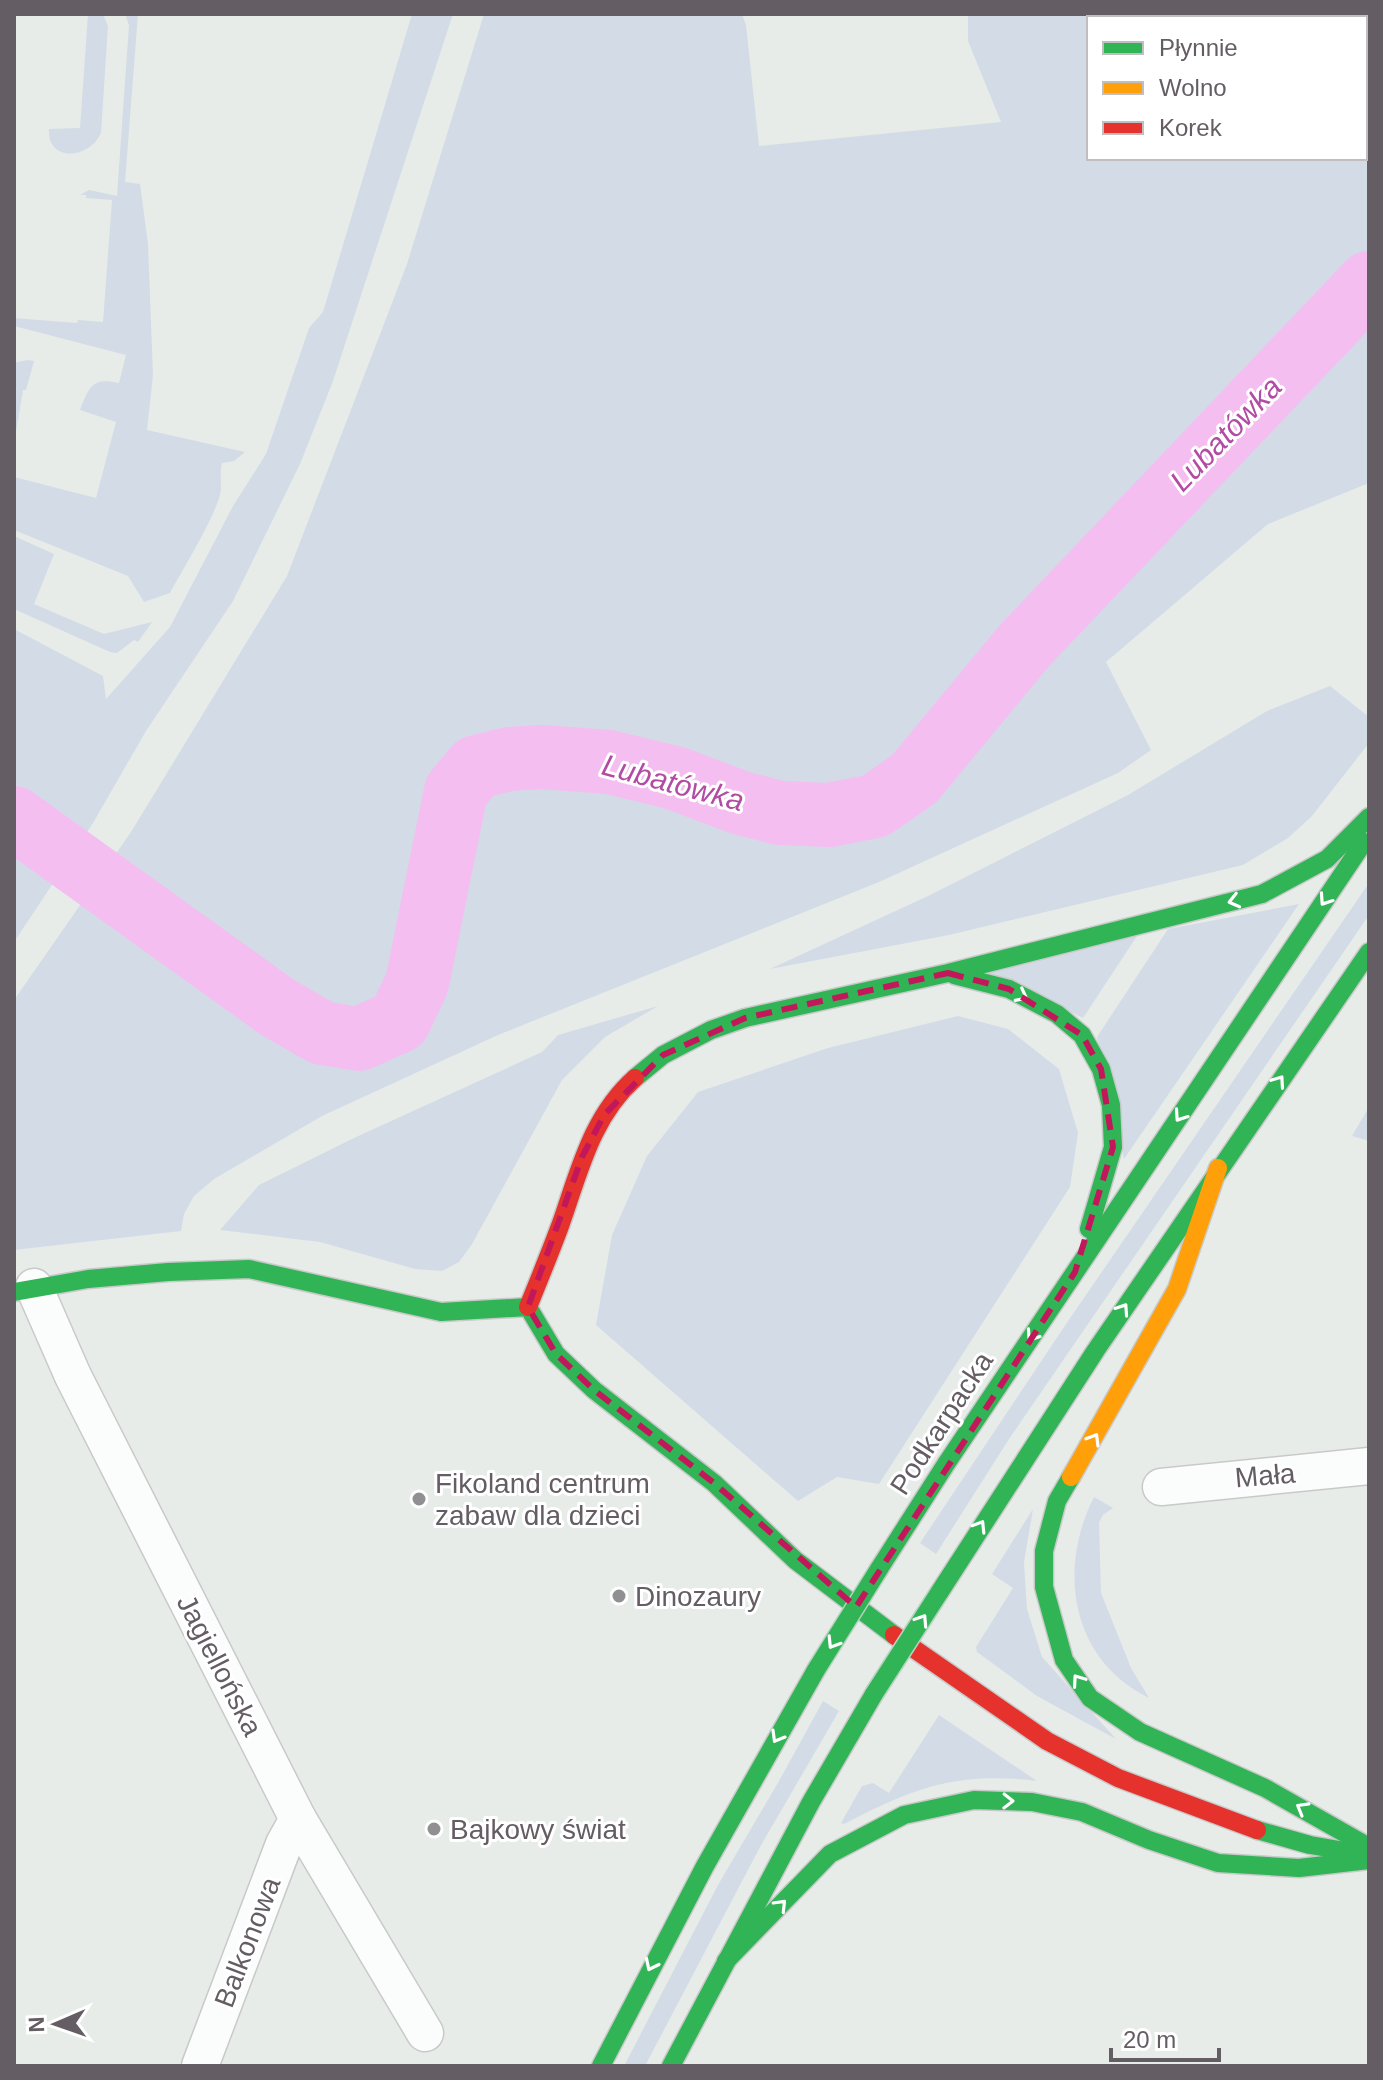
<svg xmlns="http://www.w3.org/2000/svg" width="1383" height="2080" font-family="Helvetica,sans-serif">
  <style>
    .green { fill: #d3dce6; fill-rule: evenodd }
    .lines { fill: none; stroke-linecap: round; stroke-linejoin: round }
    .river { stroke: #f4bef1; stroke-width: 64 }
    .street-casing { stroke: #c9c9c9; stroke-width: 39 }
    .fast-casing { stroke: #c8c9c9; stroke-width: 21 }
    .slow-casing { stroke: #c8c9c9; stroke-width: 21 }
    .jam-casing { stroke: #c8c9c9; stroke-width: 21 }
    .street { stroke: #fbfcfc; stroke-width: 36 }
    .fast { stroke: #30b455; stroke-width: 18 }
    .slow { stroke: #ff9f0a; stroke-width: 18 }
    .jam { stroke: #e5322d; stroke-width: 18 }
    .fast-bridge-casing { stroke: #b7d2c0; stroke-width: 21; stroke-linecap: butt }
    .fast-bridge { stroke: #30b455; stroke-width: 18 }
    .oneway { stroke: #fff }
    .marked { fill: none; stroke: #c2185b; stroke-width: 6; stroke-dasharray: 16 10; stroke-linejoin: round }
    .poi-dot { fill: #928f92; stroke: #fff; stroke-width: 3 }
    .labels { text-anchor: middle; stroke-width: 6; stroke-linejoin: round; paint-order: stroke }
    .street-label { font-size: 28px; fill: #645d63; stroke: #fff }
    .poi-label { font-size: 28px; fill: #645d63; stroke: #fff; text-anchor: start }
    .water-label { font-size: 30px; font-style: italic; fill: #b24ba4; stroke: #fff }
  </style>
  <rect width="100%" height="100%" fill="#e7ece9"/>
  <g class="green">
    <path d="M 88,14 L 103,14 L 108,26 L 101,133 C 90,159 47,163 49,129 L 80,128 Z"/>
    <path d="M 125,14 L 138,14 L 125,182 L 140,184 L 148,244 L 153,375 L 147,430 L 245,452 L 234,461 L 222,463 C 220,472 221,479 221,488 C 221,508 181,572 170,593 L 144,602 L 128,576 L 14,530 L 14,477 L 96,498 L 116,422 L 80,410 C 89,386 93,377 119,383 L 126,355 L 14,326 L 14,318 L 77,323 L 78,320 L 103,322 L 112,200 L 86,198 L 86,195 L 80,195 L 89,190 L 117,196 L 129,25 Z"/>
    <path d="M 412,14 L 453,14 L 333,381 L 300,464 L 233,601 L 146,731 L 93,823 L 14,942 L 14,629 L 103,676 L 106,699 L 170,627 L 233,506 L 266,454 L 309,328 L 323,312 Z"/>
    <path d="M 484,14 L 742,14 L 746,25 L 759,146 L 1001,122 L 968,41 L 968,15 L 1369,14 L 1369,483 L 1268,524 L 1106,662 L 1151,750 L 1118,773 L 879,882 L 498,1035 L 322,1116 L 214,1179 L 194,1196 L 184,1214 L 181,1231 L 14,1250 L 14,1000 L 131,832 L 287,576 L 407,264 ZM 1089,18 L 1365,18 L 1365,158 L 1089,158 Z"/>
    <path d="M 27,360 L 34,361 L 26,390 L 23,390 L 14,444 L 14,363 Z"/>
    <path d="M 14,536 L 54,554 L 34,604 L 104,634 L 152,622 L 138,642 L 134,640 L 117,653 L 110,652 L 14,609 Z"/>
    <path d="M 1330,686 L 1369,717 L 1369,743 L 1312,816 L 1288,838 L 1243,865 L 949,935 L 770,969 L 928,896 L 1128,795 L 1267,711 Z"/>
    <path d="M 1369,883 L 1369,915 L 1009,1439 L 936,1554 L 920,1543 L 1064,1327 Z"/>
    <path d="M 1299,904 L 1124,1159 L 1097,1037 L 1168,929 Z"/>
    <path d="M 1137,936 L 1083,1018 L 983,970 Z"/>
    <path d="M 658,1006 L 605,1037 L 562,1080 L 472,1244 L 459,1262 L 442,1271 L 415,1269 L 320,1242 L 220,1230 L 259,1185 L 354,1138 L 542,1052 L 558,1035 Z"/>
    <path d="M 958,1016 L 1008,1029 L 1059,1069 L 1078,1133 L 1070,1187 L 879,1484 L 837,1477 L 798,1501 L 596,1325 L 612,1235 L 647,1156 L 698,1092 L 828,1048 Z"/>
    <path d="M 1369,1107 L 1369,1141 L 1352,1136 Z"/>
    <path d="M 1094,1497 L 1113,1508 L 1103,1515 L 1099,1522 L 1101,1593 L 1131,1668 L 1149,1698 C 1071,1660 1057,1570 1094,1497 Z"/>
    <path d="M 1033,1509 L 1024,1562 L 1027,1609 L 1042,1657 L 1116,1739 L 1037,1696 L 977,1652 L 976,1647 L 1013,1588 L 992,1574 Z"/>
    <path d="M 823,1701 L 839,1711 L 760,1847 L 645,2066 L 624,2066 L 718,1885 L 779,1781 Z"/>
    <path d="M 939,1715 L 1037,1781 C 957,1771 913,1788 844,1824 L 841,1823 L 862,1786 L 873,1783 L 889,1793 Z"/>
  </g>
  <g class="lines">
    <path class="river" d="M 14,818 L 277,1007 L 322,1033 L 359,1039 L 399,1021 L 417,983 L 456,791 L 476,767 L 509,759 L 542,757 L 609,762 L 675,778 L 741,803 L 780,813 L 829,815 L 875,806 L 914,779 L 1025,645 L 1369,283"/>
    <defs>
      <g id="street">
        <path d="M 34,1287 L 73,1376 L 298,1819 L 425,2033"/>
        <path d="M 1161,1487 L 1369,1466"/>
        <path d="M 200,2066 L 284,1844 L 298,1819"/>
      </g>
      <g id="fast">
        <path d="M 954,975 L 1009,989 L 1057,1014 L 1082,1035 L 1101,1069 L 1111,1105 L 1113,1147 L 1089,1229"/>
        <path d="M 635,1078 L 663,1055 L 711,1030 L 745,1018 L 948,973 L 1262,894 L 1327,859 L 1369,817"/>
        <path d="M 14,1292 L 88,1279 L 168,1272 L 249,1269 L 441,1312 L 528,1307 L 556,1354 L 594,1390 L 714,1483 L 795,1560 L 894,1635"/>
        <path d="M 1071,1477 L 1057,1501 L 1044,1551 L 1044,1587 L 1064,1660 L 1090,1698 L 1140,1732 L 1265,1788 L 1369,1847"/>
        <path d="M 879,1569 L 946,1464 L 1364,842"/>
        <path d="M 939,1593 L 1096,1350 L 1369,952"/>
        <path d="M 1257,1830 L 1310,1845 L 1369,1855"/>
        <path d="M 726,1961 L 830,1854 L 904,1815 L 974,1800 L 1032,1802 L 1082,1812 L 1149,1840 L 1218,1863 L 1299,1868 L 1369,1860"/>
        <path d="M 601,2066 L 705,1866 L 816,1670"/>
        <path d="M 671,2066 L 811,1802 L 874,1694"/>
      </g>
      <path id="slow" d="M 1071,1477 L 1177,1289 L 1218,1168"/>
      <g id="jam">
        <path d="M 528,1307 C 539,1280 550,1253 560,1226 C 579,1173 591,1117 635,1078"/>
        <path d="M 894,1635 L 1047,1741 L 1118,1778 L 1257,1830"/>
      </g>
    </defs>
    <use href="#street" class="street-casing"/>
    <use href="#fast" class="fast-casing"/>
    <use href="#slow" class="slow-casing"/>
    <use href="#jam" class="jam-casing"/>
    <use href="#street" class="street"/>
    <use href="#fast" class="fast"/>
    <use href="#slow" class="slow"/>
    <use href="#jam" class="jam"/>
    <defs>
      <g id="fast-bridge">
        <path d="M 816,1670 L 879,1569"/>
        <path d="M 874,1694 L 939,1593"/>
      </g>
    </defs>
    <use href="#fast-bridge" class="fast-bridge-casing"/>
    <use href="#fast-bridge" class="fast-bridge"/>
  </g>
  <defs><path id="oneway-chevron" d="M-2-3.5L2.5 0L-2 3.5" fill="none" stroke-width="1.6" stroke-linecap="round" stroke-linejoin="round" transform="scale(2)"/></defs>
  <g class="oneway">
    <use href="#oneway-chevron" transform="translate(1325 900) rotate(124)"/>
    <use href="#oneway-chevron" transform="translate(1234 901) rotate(166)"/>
    <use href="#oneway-chevron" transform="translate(1022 996) rotate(28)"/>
    <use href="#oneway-chevron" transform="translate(1279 1081) rotate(-55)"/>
    <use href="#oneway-chevron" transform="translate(1180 1116) rotate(124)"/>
    <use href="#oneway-chevron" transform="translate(1123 1309) rotate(-56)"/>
    <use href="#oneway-chevron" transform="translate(1032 1336) rotate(124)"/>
    <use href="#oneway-chevron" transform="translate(1094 1439) rotate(-59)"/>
    <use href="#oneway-chevron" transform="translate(980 1526) rotate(-58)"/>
    <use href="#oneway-chevron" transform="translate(922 1620) rotate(-57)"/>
    <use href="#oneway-chevron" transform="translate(833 1643) rotate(122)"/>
    <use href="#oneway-chevron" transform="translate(1078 1680) rotate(-125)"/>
    <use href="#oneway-chevron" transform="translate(777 1737) rotate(120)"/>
    <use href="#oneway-chevron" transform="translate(1008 1801) rotate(1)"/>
    <use href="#oneway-chevron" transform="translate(1302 1808) rotate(-150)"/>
    <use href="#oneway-chevron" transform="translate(781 1905) rotate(-46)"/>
    <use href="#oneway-chevron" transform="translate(651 1965) rotate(116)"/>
  </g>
  <path class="marked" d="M 948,973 L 1009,989 L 1082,1035 L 1101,1069 L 1113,1147 L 1075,1272 L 856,1607 L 714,1483 L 594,1390 L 556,1354 L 528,1307 L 582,1157 L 604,1115 L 663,1055 L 745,1018 Z"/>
  <g class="poi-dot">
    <circle cx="419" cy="1499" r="8"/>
    <circle cx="619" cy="1596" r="8"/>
    <circle cx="434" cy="1829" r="8"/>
  </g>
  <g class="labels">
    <g class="street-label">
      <text transform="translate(941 1423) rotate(-57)" y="10">Podkarpacka</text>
      <text transform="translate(1265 1475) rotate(-5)" y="10">Mała</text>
      <text transform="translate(220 1665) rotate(63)" y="10">Jagiellońska</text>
      <text transform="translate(247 1942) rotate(-69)" y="10">Balkonowa</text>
    </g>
    <g class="poi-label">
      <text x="435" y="1493">Fikoland centrum<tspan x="435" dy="32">zabaw dla dzieci</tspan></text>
      <text x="635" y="1606">Dinozaury</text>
      <text x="450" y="1839">Bajkowy świat</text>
    </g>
    <g class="water-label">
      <text transform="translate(1226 434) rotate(-46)" y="10">Lubatówka</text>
      <text transform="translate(673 783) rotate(15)" y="10">Lubatówka</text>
    </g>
  </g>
  <rect width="1383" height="2080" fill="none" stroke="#645d63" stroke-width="32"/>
  <rect x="1087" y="16" width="280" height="144" fill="#ffffff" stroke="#c1bec1" stroke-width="2"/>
  <rect x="1103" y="42" width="40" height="12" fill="#30b455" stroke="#c1bec1" stroke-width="2"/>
  <text x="1159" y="56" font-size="24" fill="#645d63">Płynnie</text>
  <rect x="1103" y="82" width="40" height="12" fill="#ff9f0a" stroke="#c1bec1" stroke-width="2"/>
  <text x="1159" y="96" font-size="24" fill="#645d63">Wolno</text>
  <rect x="1103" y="122" width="40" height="12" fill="#e5322d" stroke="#c1bec1" stroke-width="2"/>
  <text x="1159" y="136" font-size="24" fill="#645d63">Korek</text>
  <g transform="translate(56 2024) rotate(268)" stroke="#ffffff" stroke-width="6" paint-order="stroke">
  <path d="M0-6L14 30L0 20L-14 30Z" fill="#645d63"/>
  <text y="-12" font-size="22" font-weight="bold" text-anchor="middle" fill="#645d63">N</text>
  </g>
  <path d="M1111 2048v12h108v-12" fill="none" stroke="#645d63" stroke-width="4"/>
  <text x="1123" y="2048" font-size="24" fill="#645d63" stroke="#ffffff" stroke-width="6" paint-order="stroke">20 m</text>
</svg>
